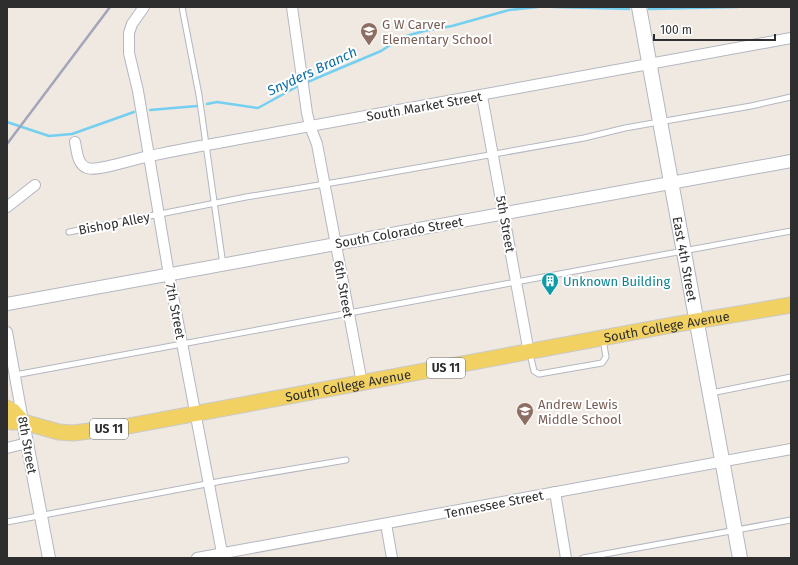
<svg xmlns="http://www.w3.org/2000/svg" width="798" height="565" font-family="'Fira Sans',sans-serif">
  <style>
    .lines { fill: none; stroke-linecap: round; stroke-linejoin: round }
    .stream { stroke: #75cff0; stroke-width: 2.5 }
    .service-casing { stroke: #b4b7c1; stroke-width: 7 }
    .minor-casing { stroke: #b4b7c1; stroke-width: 12 }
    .tertiary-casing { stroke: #b4b7c1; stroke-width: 14 }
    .secondary-casing { stroke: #b4b7c1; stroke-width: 16 }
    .primary-casing { stroke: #c9c9c9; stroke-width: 17 }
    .service { stroke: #fff; stroke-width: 5 }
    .minor { stroke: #fff; stroke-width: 10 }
    .tertiary { stroke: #fff; stroke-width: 12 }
    .secondary { stroke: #fff; stroke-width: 14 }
    .primary { stroke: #f2d163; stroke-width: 15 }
    .rail { stroke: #a3a6b8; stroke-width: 2.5 }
    .labels { text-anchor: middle; stroke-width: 4; stroke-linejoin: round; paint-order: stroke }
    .shield { fill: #fff; stroke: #6d6d6d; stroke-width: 1 }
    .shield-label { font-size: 12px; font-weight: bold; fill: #2e2e2e }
    .education-label { font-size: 13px; fill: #785e54; stroke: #fff; text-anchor: start }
    .street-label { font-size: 13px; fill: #2e2e2e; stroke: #fff }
    .culture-label { font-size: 13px; fill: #0d838f; stroke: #fff; text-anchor: start }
    .water-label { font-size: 14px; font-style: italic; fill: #0d6fa3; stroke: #fff }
  </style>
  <rect width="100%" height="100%" fill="#efe9e1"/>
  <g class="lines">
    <g class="stream">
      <path d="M 554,7 L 629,9"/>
      <path d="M 649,9 L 738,7"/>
      <path d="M 305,83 L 381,51 L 403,37 L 424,31 L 452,26 L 509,10 L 538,7"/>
      <path d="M 207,104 L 217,102 L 258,108 L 300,85"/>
      <path d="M 150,110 L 197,106"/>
      <path d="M 7,122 L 49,136 L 72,134 L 134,112"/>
    </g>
    <defs>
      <g id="service">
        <path d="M 182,7 L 199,95 L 223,265"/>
        <path d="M 69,232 L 246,197 L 349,180 L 584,138 L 625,128 L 751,106 L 791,97"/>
        <path d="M 530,354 L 534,371 L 539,374 L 602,363 L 606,357 L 603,339"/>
        <path d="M 15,375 L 791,231"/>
        <path d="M 711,393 L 791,377"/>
        <path d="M 7,522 L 222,481 L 346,460"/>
        <path d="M 583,558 L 791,520"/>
      </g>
      <g id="minor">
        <path d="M 144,7 L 132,24 L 129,33 L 129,53 L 138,91 L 169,275 L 223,558"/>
        <path d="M 292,7 L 307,113 L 310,126 L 317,144 L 362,383"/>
        <path d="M 482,96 L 529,353"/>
        <path d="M 75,142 C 77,151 77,164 87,168 C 97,172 137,158 150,156 C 169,152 188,148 207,145 L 791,38"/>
        <path d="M 7,207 L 35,185"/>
        <path d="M 7,332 L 23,421"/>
        <path d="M 7,448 L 27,443"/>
        <path d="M 555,492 L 566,558"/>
        <path d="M 386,524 L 392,558"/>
        <path d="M 197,558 L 791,449"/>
      </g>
      <g id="tertiary">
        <path d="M 7,304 L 791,161"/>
        <path d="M 23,422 L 49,558"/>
      </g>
      <g id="secondary">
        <path id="s1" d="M 639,7 L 740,558"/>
      </g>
      <g id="primary">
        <path d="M 7,408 L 13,411 L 23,422"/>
        <path id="s2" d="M 7,420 L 12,422 L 23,422 L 59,432 L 73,433 L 123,427 L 672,325 L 791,305"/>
      </g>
    </defs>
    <use href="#service" class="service-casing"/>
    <use href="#minor" class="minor-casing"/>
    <use href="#tertiary" class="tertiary-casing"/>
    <use href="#secondary" class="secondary-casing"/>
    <use href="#primary" class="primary-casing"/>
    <use href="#service" class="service"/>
    <use href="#minor" class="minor"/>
    <use href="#tertiary" class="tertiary"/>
    <use href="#secondary" class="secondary"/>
    <use href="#primary" class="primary"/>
    <path class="rail" d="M 7,144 L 110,7"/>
  </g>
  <defs>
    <symbol id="school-pin" viewBox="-11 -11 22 30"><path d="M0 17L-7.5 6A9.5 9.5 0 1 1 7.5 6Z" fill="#8d6e63" stroke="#fff"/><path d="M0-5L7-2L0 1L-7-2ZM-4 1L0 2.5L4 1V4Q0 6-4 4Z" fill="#fff"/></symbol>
    <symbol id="building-pin" viewBox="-11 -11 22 30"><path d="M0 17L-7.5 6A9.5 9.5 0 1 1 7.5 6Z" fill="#0f9aa8" stroke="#fff"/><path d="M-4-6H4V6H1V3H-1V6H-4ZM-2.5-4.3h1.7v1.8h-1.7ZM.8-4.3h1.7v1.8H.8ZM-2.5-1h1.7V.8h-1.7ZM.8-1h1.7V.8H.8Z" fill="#fff"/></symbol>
  </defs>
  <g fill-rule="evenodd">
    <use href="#school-pin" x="359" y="21" width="20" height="27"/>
    <use href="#building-pin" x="540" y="271" width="20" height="27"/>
    <use href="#school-pin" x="515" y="401" width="20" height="27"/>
  </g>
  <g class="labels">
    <g class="shield">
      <rect x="427" y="358" width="38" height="20" rx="3"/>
      <rect x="90" y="419" width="38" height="20" rx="3"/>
    </g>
    <g class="shield-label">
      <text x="446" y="372">US 11</text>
      <text x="109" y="433">US 11</text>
    </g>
    <g class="education-label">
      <text x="382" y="29">G W Carver<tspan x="382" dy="15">Elementary School</tspan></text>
      <text x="538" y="409">Andrew Lewis<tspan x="538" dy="15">Middle School</tspan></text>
    </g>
    <g class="street-label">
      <text transform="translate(424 106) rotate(-10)" y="5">South Market Street</text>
      <text transform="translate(114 223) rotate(-11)" y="5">Bishop Alley</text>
      <text transform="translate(506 224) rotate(80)" y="5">5th Street</text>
      <text transform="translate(399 232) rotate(-10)" y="5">South Colorado Street</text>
      <text dy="5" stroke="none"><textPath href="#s1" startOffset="256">East 4th Street</textPath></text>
      <text transform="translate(344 289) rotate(80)" y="5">6th Street</text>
      <text transform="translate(176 311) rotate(79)" y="5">7th Street</text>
      <text dy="5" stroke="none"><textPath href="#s2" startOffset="671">South College Avenue</textPath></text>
      <text dy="5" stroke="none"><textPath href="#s2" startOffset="347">South College Avenue</textPath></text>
      <text transform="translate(28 445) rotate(80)" y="5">8th Street</text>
      <text transform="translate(494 504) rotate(-11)" y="5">Tennessee Street</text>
    </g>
    <g class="culture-label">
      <text x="563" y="286">Unknown Building</text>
    </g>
    <g class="water-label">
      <text transform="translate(312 71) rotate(-25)" y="5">Snyders Branch</text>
    </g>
  </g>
  <rect width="798" height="565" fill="none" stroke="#2e2e2e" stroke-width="16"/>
  <path d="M654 34v6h121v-6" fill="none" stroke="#2e2e2e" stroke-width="2"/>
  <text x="660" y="34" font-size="12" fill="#2e2e2e" stroke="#ffffff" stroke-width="3" paint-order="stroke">100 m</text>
</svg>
